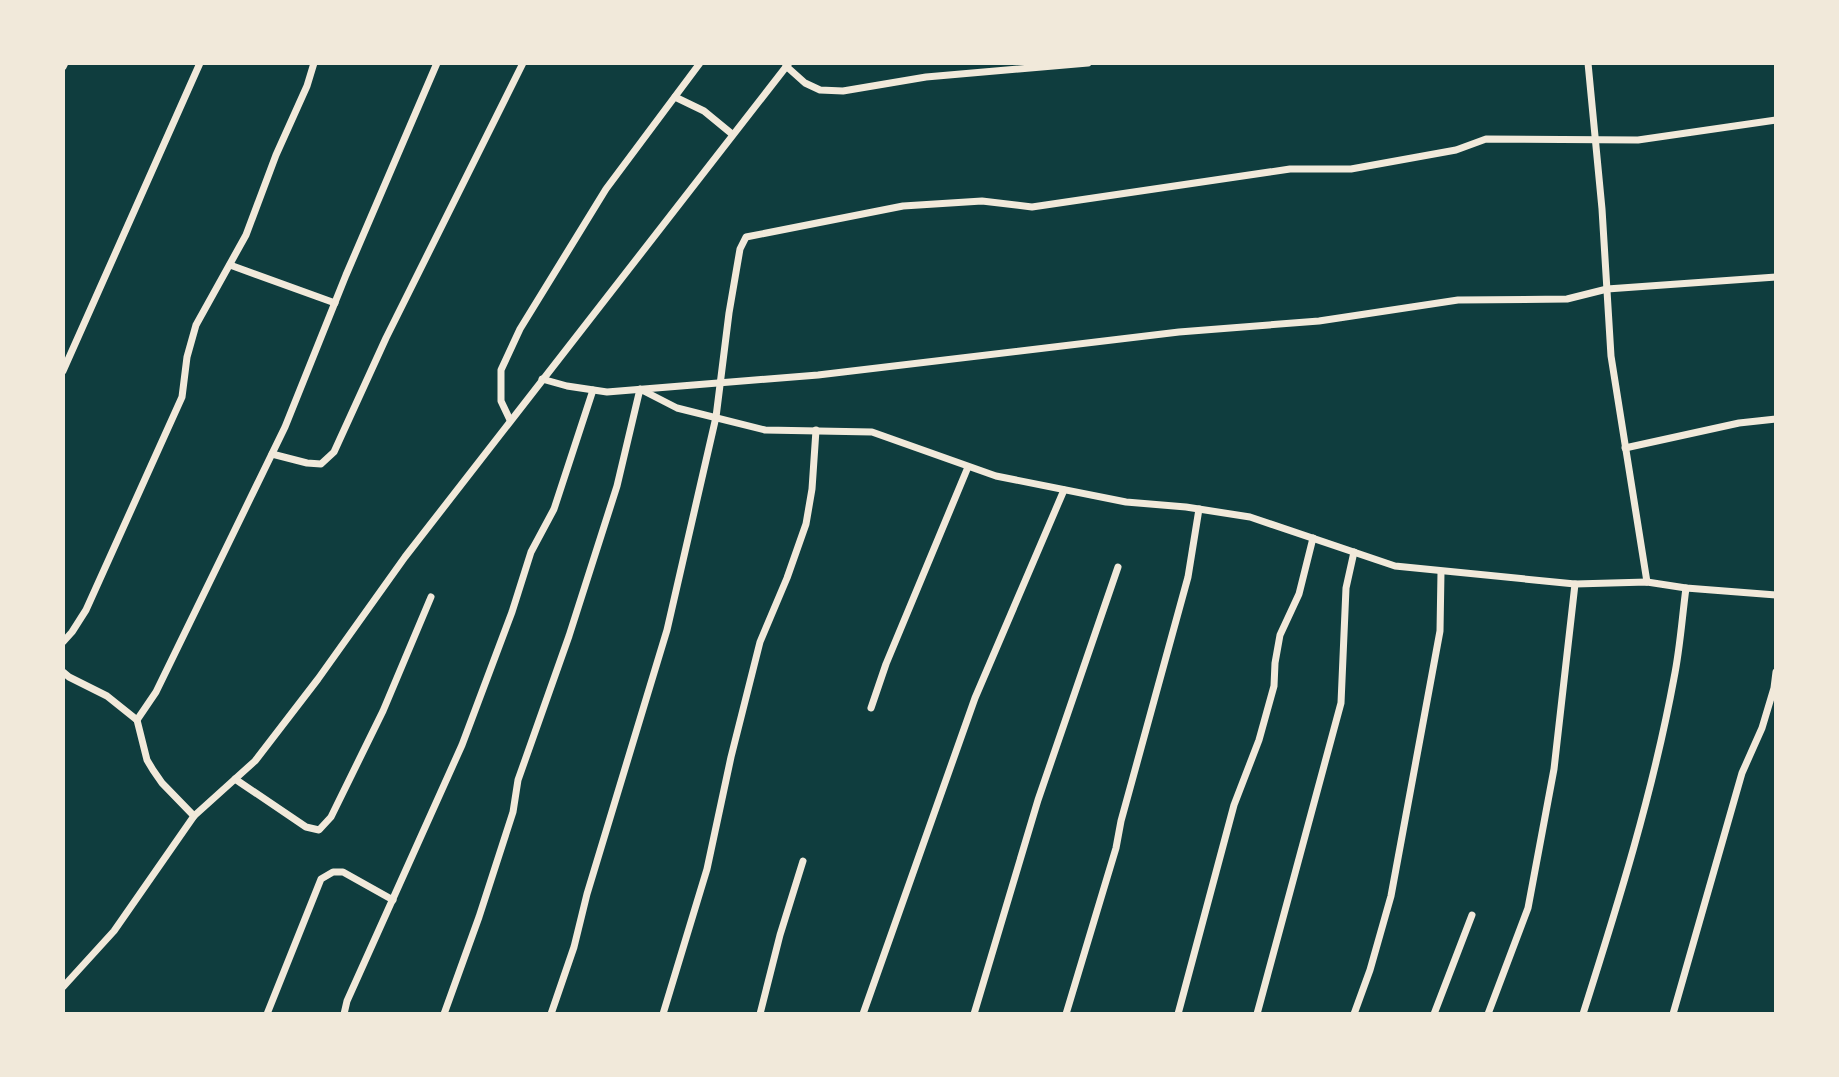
<svg xmlns="http://www.w3.org/2000/svg" width="1839" height="1077" font-family="'Noto Serif',serif">
  <style>
    .lines { fill: none; stroke-linecap: round; stroke-linejoin: round }
    .minor { stroke: #f1e9da; stroke-width: 7 }
  </style>
  <rect width="100%" height="100%" fill="#0f3d3e"/>
  <g class="lines">
    <g class="minor">
      <path d="M 1588,63 L 1602,209 L 1611,356 L 1647,582"/>
      <path d="M 786,66 L 805,83 L 820,90 L 843,91 L 926,77 L 1088,63"/>
      <path d="M 63,67 L 65,63"/>
      <path d="M 675,97 L 704,111 L 732,134"/>
      <path d="M 230,265 L 335,303"/>
      <path d="M 63,371 L 200,63"/>
      <path d="M 542,379 L 567,386 L 607,392 L 818,375 L 1179,332 L 1319,321 L 1458,300 L 1567,299 L 1607,289 L 1776,277"/>
      <path d="M 510,420 L 501,401 L 501,370 L 520,329 L 606,189 L 700,63"/>
      <path d="M 1625,448 L 1739,423 L 1776,419"/>
      <path d="M 272,454 L 307,463 L 321,464 L 334,452 L 386,338 L 523,63"/>
      <path d="M 63,642 L 72,632 L 86,610 L 182,397 L 187,357 L 196,325 L 246,235 L 276,155 L 307,86 L 314,63"/>
      <path d="M 63,672 L 69,677 L 107,696 L 137,720 L 147,760 L 153,770 L 162,783 L 194,816"/>
      <path d="M 871,708 L 886,664 L 968,467"/>
      <path d="M 137,720 L 156,692 L 285,427 L 346,275 L 437,63"/>
      <path d="M 235,779 L 306,827 L 319,830 L 331,817 L 383,711 L 431,597"/>
      <path d="M 63,987 L 114,931 L 194,816 L 255,761 L 318,679 L 405,557 L 789,63"/>
      <path d="M 267,1014 L 321,879 L 333,872 L 343,872 L 393,900"/>
      <path d="M 344,1014 L 347,1001 L 462,745 L 512,612 L 531,552 L 554,509 L 593,390"/>
      <path d="M 444,1014 L 479,917 L 513,812 L 518,780 L 569,636 L 617,486 L 640,389 L 677,408 L 765,430 L 872,432 L 996,476 L 1126,502 L 1186,507 L 1250,517 L 1395,566 L 1575,584 L 1647,582 L 1686,588 L 1776,595"/>
      <path d="M 551,1014 L 574,947 L 587,894 L 667,630 L 716,417 L 729,313 L 740,249 L 746,237 L 903,206 L 982,201 L 1032,207 L 1290,169 L 1351,169 L 1456,150 L 1486,139 L 1638,140 L 1776,120"/>
      <path d="M 663,1014 L 707,869 L 731,757 L 760,642 L 787,578 L 806,524 L 812,489 L 816,430"/>
      <path d="M 760,1014 L 780,935 L 803,861"/>
      <path d="M 863,1014 L 975,698 L 1064,490"/>
      <path d="M 974,1014 L 1038,800 L 1118,567"/>
      <path d="M 1066,1014 L 1116,848 L 1121,821 L 1188,577 L 1199,509"/>
      <path d="M 1178,1014 L 1234,805 L 1259,740 L 1274,686 L 1275,663 L 1280,635 L 1299,594 L 1313,538"/>
      <path d="M 1257,1014 L 1341,703 L 1346,588 L 1354,552"/>
      <path d="M 1354,1014 L 1370,970 L 1391,896 L 1440,631 L 1441,572"/>
      <path d="M 1434,1014 L 1472,915"/>
      <path d="M 1488,1014 L 1528,908 L 1554,769 L 1575,584"/>
      <path d="M 1583,1014 C 1618,904 1653,792 1674,678 C 1680,649 1682,618 1686,588"/>
      <path d="M 1673,1014 L 1742,773 L 1762,728 L 1774,688 L 1776,672"/>
    </g>
  </g>
  <rect width="1839" height="1077" fill="none" stroke="#f1e9da" stroke-width="130"/>
</svg>
